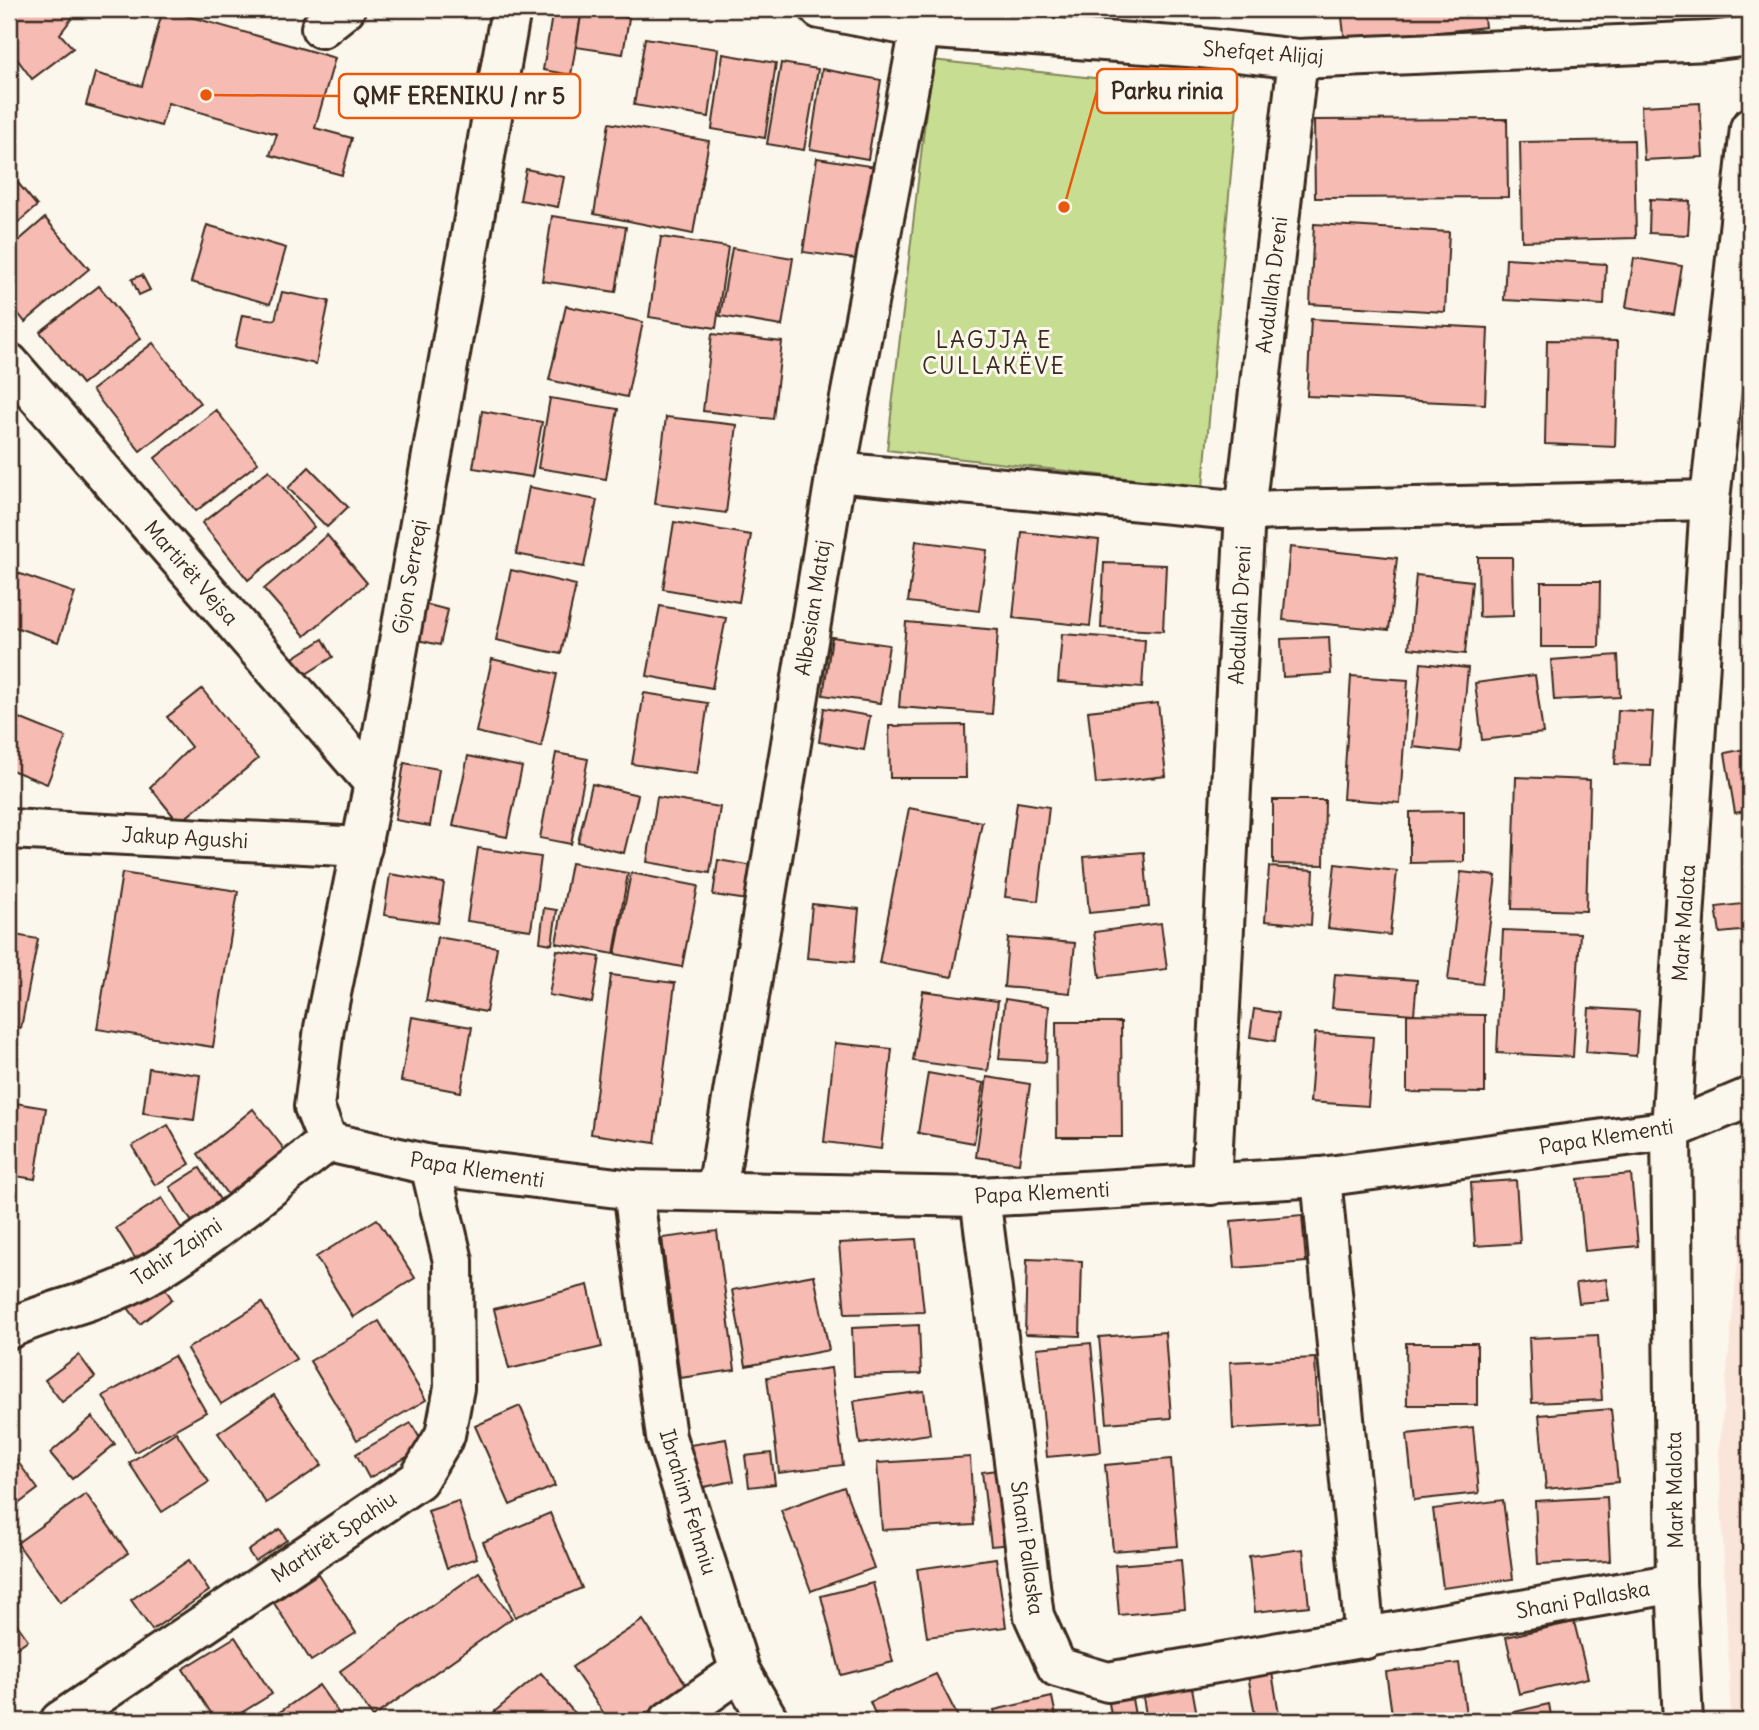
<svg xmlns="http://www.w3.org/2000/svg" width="1759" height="1730" font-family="Delius,sans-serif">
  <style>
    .built { fill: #fae5db }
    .green { fill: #c7dd92; stroke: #818458; stroke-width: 2 }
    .building { fill: #f6bbb2; stroke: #3b2a1e; stroke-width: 2 }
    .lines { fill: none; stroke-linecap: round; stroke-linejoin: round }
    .minor-casing { stroke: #3b2a1e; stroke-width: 44 }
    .minor { stroke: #fbf7ec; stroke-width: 38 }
    .labels { text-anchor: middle; stroke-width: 6; stroke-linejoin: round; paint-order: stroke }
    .street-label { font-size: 21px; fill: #3b2a1e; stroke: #fbf7ec }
    .neighbourhood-label { font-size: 23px; letter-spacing: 2px; fill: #3b2a1e; stroke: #fbf7ec }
    .leader { fill: none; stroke: #e8590c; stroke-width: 2.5 }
    .callout-dot { fill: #e8590c; stroke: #fbf7ec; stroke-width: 2.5 }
    .callout { fill: #fbf7ec; stroke: #e8590c; stroke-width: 2.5 }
    .callout-label { font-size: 23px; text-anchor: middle; font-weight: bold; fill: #3b2a1e }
  </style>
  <rect width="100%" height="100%" fill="#fbf7ec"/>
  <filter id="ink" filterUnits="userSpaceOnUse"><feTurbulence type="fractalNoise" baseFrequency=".0143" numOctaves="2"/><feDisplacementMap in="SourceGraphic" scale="14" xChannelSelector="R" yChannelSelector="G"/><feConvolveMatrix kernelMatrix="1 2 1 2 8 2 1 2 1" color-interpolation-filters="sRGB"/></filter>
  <g filter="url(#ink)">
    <path class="built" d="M 1750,1139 L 1750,1721 L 1731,1721 L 1719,1452 Z"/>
    <path class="green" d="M 932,60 L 1238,94 L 1203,487 L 887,450 Z"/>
    <g class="building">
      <path d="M 9,9 L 79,9 L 60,34 L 73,48 L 32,79 L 9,48 Z"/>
      <path d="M 163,9 L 335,58 L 315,128 L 352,138 L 342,175 L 270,155 L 277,134 L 168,103 L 161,126 L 86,105 L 95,73 L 142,86 Z"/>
      <path d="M 553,9 L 582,9 L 571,75 L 543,70 Z"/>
      <path d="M 1341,9 L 1483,9 L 1485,27 L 1345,43 Z"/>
      <path d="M 1698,9 L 1733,9 L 1732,17 L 1698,13 Z"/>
      <path d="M 582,10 L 629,18 L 623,54 L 576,47 Z"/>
      <path d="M 645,38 L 718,49 L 709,117 L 634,105 Z"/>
      <path d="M 723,54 L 776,63 L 765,138 L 712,129 Z"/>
      <path d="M 781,63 L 818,69 L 804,150 L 767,144 Z"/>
      <path d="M 822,69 L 881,80 L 868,159 L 810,149 Z"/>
      <path d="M 1700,103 L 1703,157 L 1644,160 L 1641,106 Z"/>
      <path d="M 1507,119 L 1508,197 L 1315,198 L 1314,120 Z"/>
      <path d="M 609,123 L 709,141 L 693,234 L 594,214 Z"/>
      <path d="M 1634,140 L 1636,238 L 1522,241 L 1520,142 Z"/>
      <path d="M 817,158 L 876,167 L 862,260 L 803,252 Z"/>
      <path d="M 526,169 L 564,177 L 558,207 L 520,200 Z"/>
      <path d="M 9,172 L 37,206 L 9,230 Z"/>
      <path d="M 1650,199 L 1690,201 L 1688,235 L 1649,233 Z"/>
      <path d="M 552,216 L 626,227 L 616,292 L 542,281 Z"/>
      <path d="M 45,218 L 89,269 L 25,322 L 9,302 L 9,249 Z"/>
      <path d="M 1314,224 L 1449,232 L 1445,312 L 1310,304 Z"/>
      <path d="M 207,225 L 286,248 L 270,304 L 191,282 Z"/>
      <path d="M 661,237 L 728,247 L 716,328 L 649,317 Z"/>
      <path d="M 732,248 L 793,258 L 782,326 L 720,316 Z"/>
      <path d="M 1506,258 L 1606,264 L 1604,305 L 1504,300 Z"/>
      <path d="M 1634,258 L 1682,266 L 1674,315 L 1626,307 Z"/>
      <path d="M 142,275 L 150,290 L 139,295 L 132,279 Z"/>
      <path d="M 99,286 L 141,338 L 82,384 L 40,332 Z"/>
      <path d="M 282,292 L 329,301 L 316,364 L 235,347 L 242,315 L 275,320 Z"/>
      <path d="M 566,306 L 643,322 L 627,397 L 549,380 Z"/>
      <path d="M 1311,319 L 1488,328 L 1485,404 L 1307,396 Z"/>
      <path d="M 712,334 L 782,342 L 773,419 L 703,411 Z"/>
      <path d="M 1547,340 L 1618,341 L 1615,447 L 1545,444 Z"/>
      <path d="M 153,343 L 200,403 L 140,451 L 92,390 Z"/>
      <path d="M 550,398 L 618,409 L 606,479 L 538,468 Z"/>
      <path d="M 216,410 L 258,463 L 196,511 L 155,458 Z"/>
      <path d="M 482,411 L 542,422 L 532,477 L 473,468 Z"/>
      <path d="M 666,417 L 737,425 L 726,513 L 655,504 Z"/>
      <path d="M 309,467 L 348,507 L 327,527 L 288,488 Z"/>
      <path d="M 269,470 L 314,527 L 248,580 L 202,523 Z"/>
      <path d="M 529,487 L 597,500 L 584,567 L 516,554 Z"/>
      <path d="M 674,522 L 751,535 L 739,602 L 663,589 Z"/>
      <path d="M 1022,532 L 1099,540 L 1090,626 L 1013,618 Z"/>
      <path d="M 327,535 L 367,583 L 305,636 L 264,589 Z"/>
      <path d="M 916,541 L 987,550 L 979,611 L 908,602 Z"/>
      <path d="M 1290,547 L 1397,558 L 1389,630 L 1283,620 Z"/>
      <path d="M 1478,557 L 1512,557 L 1513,616 L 1479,617 Z"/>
      <path d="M 1104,563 L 1166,565 L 1163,631 L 1101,628 Z"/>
      <path d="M 9,570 L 75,593 L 58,642 L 9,625 Z"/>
      <path d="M 511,570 L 576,585 L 561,654 L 496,640 Z"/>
      <path d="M 1416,575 L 1472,581 L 1465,654 L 1409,648 Z"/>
      <path d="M 1541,582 L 1600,582 L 1599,647 L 1541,647 Z"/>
      <path d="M 421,603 L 448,610 L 440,645 L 413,639 Z"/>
      <path d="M 660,606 L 726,618 L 712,688 L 647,676 Z"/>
      <path d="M 906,622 L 998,630 L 992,714 L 899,707 Z"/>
      <path d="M 1062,634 L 1145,640 L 1142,688 L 1058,682 Z"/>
      <path d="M 832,637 L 889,645 L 880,703 L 823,695 Z"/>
      <path d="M 1329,637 L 1331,674 L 1283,677 L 1281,639 Z"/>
      <path d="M 323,639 L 333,657 L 295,681 L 285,663 Z"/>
      <path d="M 1618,655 L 1620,697 L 1554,700 L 1551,660 Z"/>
      <path d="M 492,659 L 557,674 L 541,747 L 476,732 Z"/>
      <path d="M 1421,663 L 1468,668 L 1460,752 L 1413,747 Z"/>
      <path d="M 1535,675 L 1543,733 L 1482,740 L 1475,683 Z"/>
      <path d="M 1351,676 L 1408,680 L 1400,803 L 1343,799 Z"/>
      <path d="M 202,689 L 258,759 L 179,823 L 150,787 L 191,747 L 167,717 Z"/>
      <path d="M 644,693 L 708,703 L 697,774 L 632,764 Z"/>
      <path d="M 1158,703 L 1166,776 L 1096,784 L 1088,711 Z"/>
      <path d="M 824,708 L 870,716 L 864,750 L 819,742 Z"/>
      <path d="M 1618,710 L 1653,712 L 1650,765 L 1615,764 Z"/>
      <path d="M 9,714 L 66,737 L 47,784 L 9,769 Z"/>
      <path d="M 965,725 L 966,778 L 890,778 L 889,726 Z"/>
      <path d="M 1750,748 L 1750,810 L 1735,813 L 1725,753 Z"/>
      <path d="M 556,753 L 588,759 L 571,844 L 540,838 Z"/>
      <path d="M 468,756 L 522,767 L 507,837 L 453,826 Z"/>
      <path d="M 404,763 L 439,769 L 430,826 L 395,820 Z"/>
      <path d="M 1516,777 L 1590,780 L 1586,911 L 1512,909 Z"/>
      <path d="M 592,784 L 638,795 L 624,853 L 578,842 Z"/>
      <path d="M 657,797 L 720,807 L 710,873 L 647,862 Z"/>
      <path d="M 1273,800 L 1325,800 L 1324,865 L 1273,864 Z"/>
      <path d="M 1017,802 L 1049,807 L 1038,901 L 1005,897 Z"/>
      <path d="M 909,808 L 982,822 L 952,977 L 879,963 Z"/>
      <path d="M 1464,811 L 1464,862 L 1410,863 L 1410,812 Z"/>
      <path d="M 478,848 L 541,857 L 531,930 L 467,921 Z"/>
      <path d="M 1144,852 L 1149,907 L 1089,913 L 1084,857 Z"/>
      <path d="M 718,860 L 754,866 L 748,900 L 713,895 Z"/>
      <path d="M 571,863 L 628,873 L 614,954 L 556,943 Z"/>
      <path d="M 1335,864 L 1397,871 L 1390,935 L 1328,928 Z"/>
      <path d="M 1269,867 L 1314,870 L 1311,925 L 1265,921 Z"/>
      <path d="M 1461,872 L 1496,876 L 1482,984 L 1448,980 Z"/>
      <path d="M 122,873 L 238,891 L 213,1047 L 97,1029 Z"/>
      <path d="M 631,873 L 698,886 L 682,967 L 615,954 Z"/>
      <path d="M 390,874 L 444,883 L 438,923 L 384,915 Z"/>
      <path d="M 1750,903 L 1750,930 L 1720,933 L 1716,907 Z"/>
      <path d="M 812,904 L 859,909 L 854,962 L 807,958 Z"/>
      <path d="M 544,908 L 557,910 L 552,944 L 540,942 Z"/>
      <path d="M 1161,923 L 1167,969 L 1100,977 L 1094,932 Z"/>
      <path d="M 1503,930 L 1580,933 L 1573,1057 L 1497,1053 Z"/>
      <path d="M 9,934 L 38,939 L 21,1028 L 9,1025 Z"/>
      <path d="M 437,937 L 497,947 L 486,1012 L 426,1001 Z"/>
      <path d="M 1008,938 L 1075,943 L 1070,993 L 1004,987 Z"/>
      <path d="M 557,950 L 600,957 L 592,1003 L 549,995 Z"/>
      <path d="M 1335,974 L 1417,980 L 1414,1014 L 1332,1008 Z"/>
      <path d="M 611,975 L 675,983 L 655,1143 L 591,1134 Z"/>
      <path d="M 923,991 L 998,1001 L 988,1071 L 913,1061 Z"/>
      <path d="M 1005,999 L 1049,1006 L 1046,1062 L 999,1059 Z"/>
      <path d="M 1589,1008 L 1639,1011 L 1636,1056 L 1586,1052 Z"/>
      <path d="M 1254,1009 L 1279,1013 L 1275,1041 L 1250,1037 Z"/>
      <path d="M 1407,1014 L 1485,1015 L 1485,1093 L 1407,1092 Z"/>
      <path d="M 412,1017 L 472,1027 L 461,1092 L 401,1081 Z"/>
      <path d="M 1056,1022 L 1121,1022 L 1122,1137 L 1057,1137 Z"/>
      <path d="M 1315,1033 L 1373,1037 L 1368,1106 L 1310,1102 Z"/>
      <path d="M 835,1043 L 892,1049 L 881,1149 L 824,1142 Z"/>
      <path d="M 149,1068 L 200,1075 L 194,1120 L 143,1113 Z"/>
      <path d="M 928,1073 L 984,1083 L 974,1143 L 918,1133 Z"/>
      <path d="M 987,1077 L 1030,1084 L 1019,1163 L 976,1157 Z"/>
      <path d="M 9,1102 L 46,1108 L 35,1179 L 9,1175 Z"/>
      <path d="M 253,1109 L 288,1154 L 230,1198 L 198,1154 Z"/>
      <path d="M 168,1125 L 190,1164 L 155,1185 L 132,1146 Z"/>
      <path d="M 200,1168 L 227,1211 L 197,1230 L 170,1187 Z"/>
      <path d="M 1631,1174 L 1638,1246 L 1585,1251 L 1578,1179 Z"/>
      <path d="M 1516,1180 L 1520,1243 L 1475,1246 L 1471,1183 Z"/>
      <path d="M 162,1198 L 188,1239 L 142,1269 L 116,1228 Z"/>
      <path d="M 1302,1215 L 1306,1262 L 1235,1268 L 1231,1221 Z"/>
      <path d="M 377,1219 L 415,1278 L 353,1317 L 316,1257 Z"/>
      <path d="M 717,1231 L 735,1370 L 680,1378 L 662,1238 Z"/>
      <path d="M 916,1239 L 924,1312 L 845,1314 L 839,1243 Z"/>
      <path d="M 1027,1259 L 1082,1261 L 1080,1336 L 1025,1334 Z"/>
      <path d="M 156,1275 L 172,1299 L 140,1324 L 123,1301 Z"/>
      <path d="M 814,1275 L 829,1350 L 746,1366 L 732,1290 Z"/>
      <path d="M 1606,1279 L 1609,1300 L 1579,1303 L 1576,1283 Z"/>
      <path d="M 588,1285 L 602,1347 L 509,1369 L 494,1309 Z"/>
      <path d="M 262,1303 L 296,1359 L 221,1404 L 187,1349 Z"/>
      <path d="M 379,1321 L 426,1400 L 357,1440 L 310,1361 Z"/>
      <path d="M 919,1325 L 921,1374 L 854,1376 L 852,1328 Z"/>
      <path d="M 1165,1332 L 1171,1418 L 1107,1423 L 1099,1337 Z"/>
      <path d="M 1598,1335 L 1602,1400 L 1532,1403 L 1529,1338 Z"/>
      <path d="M 1091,1343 L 1101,1452 L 1047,1457 L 1037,1348 Z"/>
      <path d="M 1406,1343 L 1477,1343 L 1477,1405 L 1407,1405 Z"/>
      <path d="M 79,1355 L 95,1377 L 62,1402 L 45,1380 Z"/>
      <path d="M 174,1356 L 206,1412 L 135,1452 L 103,1396 Z"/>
      <path d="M 1315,1358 L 1318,1424 L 1233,1429 L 1230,1362 Z"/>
      <path d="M 831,1368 L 843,1465 L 779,1473 L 767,1377 Z"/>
      <path d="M 924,1391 L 930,1434 L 860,1444 L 854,1401 Z"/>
      <path d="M 274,1395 L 322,1465 L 266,1503 L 218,1433 Z"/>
      <path d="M 520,1406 L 555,1486 L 510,1505 L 475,1426 Z"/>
      <path d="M 1611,1409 L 1618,1482 L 1546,1489 L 1539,1415 Z"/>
      <path d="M 92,1417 L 115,1444 L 72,1479 L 50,1453 Z"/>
      <path d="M 411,1423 L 425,1447 L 369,1478 L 356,1454 Z"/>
      <path d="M 1473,1427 L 1479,1493 L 1414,1500 L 1407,1434 Z"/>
      <path d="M 176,1432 L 209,1482 L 162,1512 L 129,1463 Z"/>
      <path d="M 726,1439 L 734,1481 L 699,1488 L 690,1445 Z"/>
      <path d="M 9,1450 L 38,1489 L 9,1511 Z"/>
      <path d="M 771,1453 L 775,1484 L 749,1487 L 745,1456 Z"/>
      <path d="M 970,1457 L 974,1525 L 882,1530 L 877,1463 Z"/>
      <path d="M 1171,1459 L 1178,1546 L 1113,1551 L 1105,1465 Z"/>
      <path d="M 1004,1469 L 1013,1544 L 991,1546 L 982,1472 Z"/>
      <path d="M 844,1487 L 874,1568 L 811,1591 L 781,1510 Z"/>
      <path d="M 86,1494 L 128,1553 L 60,1602 L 17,1543 Z"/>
      <path d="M 1607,1497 L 1610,1561 L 1538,1564 L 1535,1501 Z"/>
      <path d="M 1503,1500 L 1513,1579 L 1443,1588 L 1433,1509 Z"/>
      <path d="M 458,1501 L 477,1558 L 447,1568 L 428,1511 Z"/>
      <path d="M 550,1513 L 582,1588 L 515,1617 L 483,1542 Z"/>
      <path d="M 280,1529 L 287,1540 L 255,1561 L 248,1551 Z"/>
      <path d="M 1303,1549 L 1309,1606 L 1255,1612 L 1249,1556 Z"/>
      <path d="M 996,1558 L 1006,1627 L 927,1637 L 917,1569 Z"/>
      <path d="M 189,1560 L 209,1591 L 152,1630 L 131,1600 Z"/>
      <path d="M 1181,1560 L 1185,1609 L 1119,1615 L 1115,1565 Z"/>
      <path d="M 479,1572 L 512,1618 L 373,1717 L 340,1671 Z"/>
      <path d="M 318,1574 L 356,1633 L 311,1661 L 274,1603 Z"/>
      <path d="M 873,1583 L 893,1662 L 841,1675 L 821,1596 Z"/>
      <path d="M 9,1613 L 28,1640 L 9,1653 Z"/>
      <path d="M 643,1620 L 687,1686 L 634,1721 L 609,1721 L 572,1667 Z"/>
      <path d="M 1574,1622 L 1588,1678 L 1519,1694 L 1506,1637 Z"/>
      <path d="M 235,1637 L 272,1694 L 228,1721 L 216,1721 L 183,1669 Z"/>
      <path d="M 1270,1661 L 1280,1719 L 1256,1721 L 1246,1664 Z"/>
      <path d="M 1459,1663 L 1467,1721 L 1393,1721 L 1386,1672 Z"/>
      <path d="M 541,1673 L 581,1721 L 502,1721 L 494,1712 Z"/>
      <path d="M 936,1674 L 960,1721 L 878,1721 L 870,1702 Z"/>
      <path d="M 1191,1682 L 1198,1721 L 1147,1721 L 1142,1691 Z"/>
      <path d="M 319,1685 L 344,1721 L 273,1721 L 271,1718 Z"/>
      <path d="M 1131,1693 L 1136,1721 L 1112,1721 L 1108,1697 Z"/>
      <path d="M 1052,1697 L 1057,1721 L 997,1721 L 994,1710 Z"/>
      <path d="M 1549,1704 L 1552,1721 L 1488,1721 L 1488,1718 Z"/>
    </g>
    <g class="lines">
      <defs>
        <g id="minor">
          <path d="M 820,9 L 920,28 L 1202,48 L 1298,59 L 1709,41 L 1750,36"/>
          <path d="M 321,28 L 345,9"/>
          <path d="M 9,363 L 374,783"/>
          <path d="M 836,472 L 1245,511 L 1710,500"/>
          <path d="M 9,829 L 362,847"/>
          <path d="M 328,1142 L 430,1165 L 633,1190 L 980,1197 L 1321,1177 L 1671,1130 L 1750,1097"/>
          <path d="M 328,1142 L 314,1107 L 324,1028 L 374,783 L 511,9"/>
          <path d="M 1321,1177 L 1365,1639"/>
          <path d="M 1211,1185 L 1245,511 L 1298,59"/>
          <path d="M 633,1190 L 666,1437 L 740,1671 L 769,1721"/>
          <path d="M 717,1190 L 836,472 L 920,28"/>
          <path d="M 980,1197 L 1034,1616 L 1057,1667 L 1108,1682 L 1676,1583"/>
          <path d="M 9,1329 C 47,1310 90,1304 129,1285 C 195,1253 268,1187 328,1142"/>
          <path d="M 60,1721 L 418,1480 L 445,1435 L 454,1388 L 453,1261 L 430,1165"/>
          <path d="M 669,1721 L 740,1671"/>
          <path d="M 1683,1721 L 1676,1583 L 1671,1130 L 1710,500 L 1750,128"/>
        </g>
      </defs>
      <use href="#minor" class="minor-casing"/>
      <use href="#minor" class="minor"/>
    </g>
  </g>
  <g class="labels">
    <g class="street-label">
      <text transform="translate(1263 53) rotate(4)" y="7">Shefqet Alijaj</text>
      <text transform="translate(1272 285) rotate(-83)" y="7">Avdullah Dreni</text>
      <text transform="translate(191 573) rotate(49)" y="7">Martirët Vejsa</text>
      <text transform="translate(410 577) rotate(-80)" y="7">Gjon Serreqi</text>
      <text transform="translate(813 608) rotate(-81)" y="7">Albesian Mataj</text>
      <text transform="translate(1240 615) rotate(-87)" y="7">Abdullah Dreni</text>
      <text transform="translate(185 838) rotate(3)" y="7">Jakup Agushi</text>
      <text transform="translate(1684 923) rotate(-86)" y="7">Mark Malota</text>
      <text transform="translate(1606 1137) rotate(-9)" y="7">Papa Klementi</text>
      <text transform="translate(477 1170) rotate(9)" y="7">Papa Klementi</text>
      <text transform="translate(1042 1193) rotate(-3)" y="7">Papa Klementi</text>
      <text transform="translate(177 1252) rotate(-34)" y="7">Tahir Zajmi</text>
      <text transform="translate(1675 1490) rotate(-91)" y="7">Mark Malota</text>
      <text transform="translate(688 1502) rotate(73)" y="7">Ibrahim Fehmiu</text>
      <text transform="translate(334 1537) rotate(-34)" y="7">Martirët Spahiu</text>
      <text transform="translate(1027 1548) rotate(82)" y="7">Shani Pallaska</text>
      <text transform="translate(1583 1600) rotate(-10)" y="7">Shani Pallaska</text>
    </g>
    <g class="neighbourhood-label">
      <text x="994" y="348">LAGJJA E<tspan x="994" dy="26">CULLAKËVE</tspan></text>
    </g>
  </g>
  <path class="leader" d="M1064 207L1097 91M206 95L339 96"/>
  <g class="callout-dot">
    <circle cx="1064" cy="207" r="7"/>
    <circle cx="206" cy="95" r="7"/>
  </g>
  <g class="callout">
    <rect x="1097" y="69" width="140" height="44" rx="7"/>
    <rect x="339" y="74" width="241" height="44" rx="7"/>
  </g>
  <g class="callout-label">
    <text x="1167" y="99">Parku rinia</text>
    <text x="459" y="104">QMF ERENIKU / nr 5</text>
  </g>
  <rect width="1759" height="1730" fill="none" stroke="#fbf7ec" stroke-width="35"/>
  <rect x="18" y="18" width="1724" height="1695" fill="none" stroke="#3b2a1e" stroke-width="2.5" filter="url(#ink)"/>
</svg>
